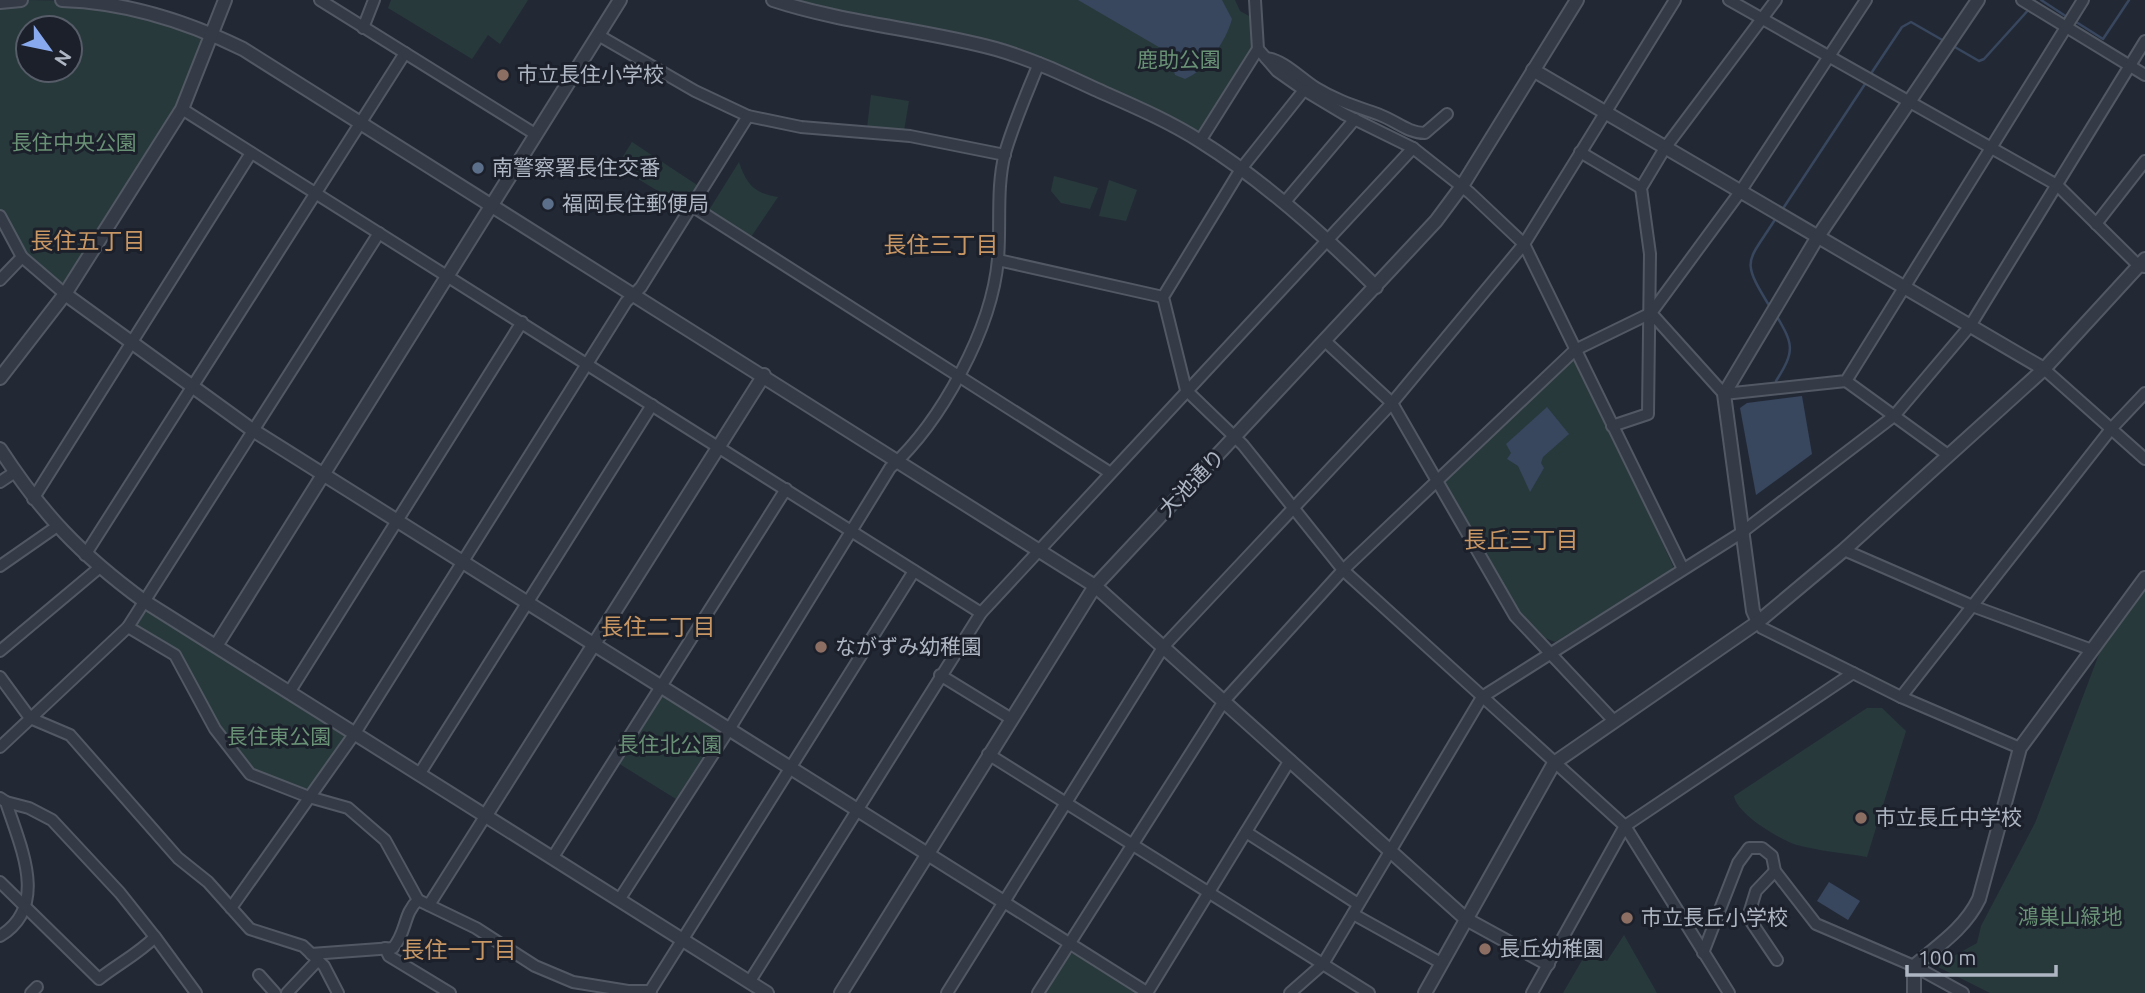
<svg xmlns="http://www.w3.org/2000/svg" width="2145" height="993" font-family="Ubuntu,'Noto Sans JP',sans-serif">
  <style>
    .green { fill: #28393b; fill-rule: evenodd }
    .water { fill: #38465e }
    .lines { fill: none; stroke-linecap: round; stroke-linejoin: round }
    .stream { stroke: #38465e; stroke-width: 2.5 }
    .minor-casing { stroke: #525964; stroke-width: 14 }
    .tertiary-casing { stroke: #525964; stroke-width: 16 }
    .minor { stroke: #353b46; stroke-width: 10 }
    .tertiary { stroke: #353b46; stroke-width: 12 }
    .education-dot { fill: #8d6e63; stroke: #1b202b; stroke-width: 2.5 }
    .service-dot { fill: #5c6f8a; stroke: #1b202b; stroke-width: 2.5 }
    .labels { text-anchor: middle; stroke-width: 6; stroke-linejoin: round; paint-order: stroke }
    .park-label { font-size: 21px; fill: #699175; stroke: #1b202b }
    .poi-label { font-size: 21px; fill: #afb6c3; stroke: #1b202b; text-anchor: start }
    .street-label { font-size: 21px; fill: #afb6c3; stroke: #1b202b }
    .neighbourhood-label { font-size: 23px; fill: #c99764; stroke: #1b202b }
  </style>
  <rect width="100%" height="100%" fill="#222935"/>
  <g class="green">
    <path d="M 23,0 L 95,1 L 212,34 L 182,109 L 65,294 L 37,272 L 0,216 L 0,2 ZM 28,28 L 70,28 L 70,70 L 28,70 Z"/>
    <path d="M 391,0 L 528,0 L 500,44 L 488,35 L 472,59 L 388,8 Z"/>
    <path d="M 795,0 L 1235,0 L 1240,11 L 1258,21 L 1260,44 L 1200,141 L 1039,63 L 794,7 Z"/>
    <path d="M 871,95 L 909,101 L 904,131 L 867,128 Z"/>
    <path d="M 632,142 L 697,185 L 684,207 L 617,166 Z"/>
    <path d="M 739,162 C 746,184 755,194 778,197 L 751,237 L 709,210 Z"/>
    <path d="M 1054,176 L 1098,188 L 1090,209 L 1061,203 L 1051,191 Z"/>
    <path d="M 1109,180 L 1137,190 L 1126,221 L 1099,216 Z"/>
    <path d="M 1570,360 L 1575,361 L 1609,432 L 1613,436 L 1673,566 L 1672,570 L 1630,596 L 1620,606 L 1617,604 L 1555,642 L 1540,636 L 1539,631 L 1521,617 L 1440,481 Z"/>
    <path d="M 2145,584 L 2145,993 L 1990,993 L 1936,966 L 1977,943 L 1981,926 L 2035,823 L 2104,641 Z"/>
    <path d="M 144,601 L 355,733 L 309,797 L 250,774 L 215,729 L 175,655 L 128,627 Z"/>
    <path d="M 666,695 L 718,728 L 719,732 L 676,799 L 618,763 L 662,696 Z"/>
    <path d="M 1867,708 L 1882,708 L 1906,731 L 1867,857 C 1844,853 1819,851 1797,845 C 1780,840 1737,814 1734,796 Z"/>
    <path d="M 1624,935 L 1657,993 L 1563,993 L 1588,950 L 1607,961 Z"/>
    <path d="M 1074,953 L 1137,993 L 1043,993 L 1067,956 Z"/>
  </g>
  <g class="water">
    <path d="M 1078,0 L 1222,0 L 1232,19 C 1226,41 1207,70 1185,79 L 1175,75 L 1169,53 Z"/>
    <path d="M 1802,396 L 1812,454 L 1756,495 L 1740,408 L 1747,403 Z"/>
    <path d="M 1547,407 L 1569,434 L 1543,457 L 1541,463 L 1544,468 L 1530,492 L 1518,466 L 1507,459 L 1511,453 L 1506,444 Z"/>
    <path d="M 1829,882 L 1860,901 L 1848,920 L 1817,901 Z"/>
  </g>
  <g class="lines">
    <g class="stream">
      <path d="M 2041,0 L 2067,17"/>
      <path d="M 2073,20 L 2103,39 L 2129,0"/>
      <path d="M 1953,46 L 1979,61 L 1984,59 L 2031,7"/>
      <path d="M 1870,75 L 1902,27 L 1911,22 L 1944,41"/>
      <path d="M 1782,210 L 1867,81"/>
      <path d="M 1770,307 C 1740,258 1747,264 1776,218"/>
      <path d="M 1776,315 C 1794,345 1795,351 1776,381"/>
    </g>
    <defs>
      <g id="minor">
        <path d="M 320,0 L 535,134"/>
        <path d="M 1255,0 L 1258,49 L 1277,71 L 1304,90 L 1241,169 L 1163,297 L 1186,390 L 1243,445 L 1343,570 L 1625,826 L 1729,993"/>
        <path d="M 1729,0 L 2057,185 L 2139,266 L 2145,267"/>
        <path d="M 2022,0 L 2145,75"/>
        <path d="M 363,28 L 374,0"/>
        <path d="M 598,35 L 695,91 L 748,116"/>
        <path d="M 1266,58 C 1284,60 1300,78 1316,88 C 1337,101 1358,107 1380,115 C 1396,121 1408,133 1425,133 L 1447,114"/>
        <path d="M 1304,90 L 1344,114 L 1413,148 L 1470,193 L 1524,244 L 1683,569"/>
        <path d="M 182,109 L 981,613"/>
        <path d="M 1200,141 L 1258,49"/>
        <path d="M 1580,152 L 1641,188"/>
        <path d="M 1284,203 L 1355,119"/>
        <path d="M 692,206 L 1109,472"/>
        <path d="M 0,216 L 22,257 L 65,294"/>
        <path d="M 2096,224 L 2145,161"/>
        <path d="M 998,260 L 1163,297"/>
        <path d="M 0,280 L 22,257"/>
        <path d="M 1651,313 L 1724,394 L 1846,381 L 2083,0"/>
        <path d="M 1325,341 L 1392,403 L 1515,616 L 1614,721"/>
        <path d="M 2044,369 L 2145,459"/>
        <path d="M 1846,381 L 1948,455"/>
        <path d="M 1612,426 L 1648,414 L 1650,254 L 1641,188 L 1665,148 L 1776,0"/>
        <path d="M 0,482 L 15,472"/>
        <path d="M 33,499 L 251,153"/>
        <path d="M 1844,550 L 1975,607 L 2092,650"/>
        <path d="M 85,555 L 405,53"/>
        <path d="M 0,566 L 56,527"/>
        <path d="M 128,627 L 379,233"/>
        <path d="M 0,651 L 99,568"/>
        <path d="M 1853,673 L 1901,697 L 2111,429 L 2145,393"/>
        <path d="M 940,675 L 1010,718"/>
        <path d="M 0,677 L 30,718 L 70,735 L 178,858 L 208,882 L 250,929 L 303,946 L 324,966 L 338,993"/>
        <path d="M 290,691 L 522,322"/>
        <path d="M 1901,697 L 2020,748"/>
        <path d="M 0,747 L 128,627 L 175,655 L 215,729 L 250,774 L 309,797 L 348,808 L 385,840 L 418,900"/>
        <path d="M 988,754 L 1369,993"/>
        <path d="M 420,773 L 652,405"/>
        <path d="M 0,798 L 6,802 C 20,846 50,906 0,936"/>
        <path d="M 6,802 L 29,808 L 52,820 L 120,893 L 155,937"/>
        <path d="M 1246,832 L 1358,904"/>
        <path d="M 553,857 L 786,489"/>
        <path d="M 1775,871 L 1756,891 L 1748,917 L 1777,960"/>
        <path d="M 0,882 L 99,979 C 118,964 138,954 155,937 L 196,993"/>
        <path d="M 619,900 L 730,728 L 890,468 C 941,422 992,329 998,259 C 1001,224 996,188 1005,153 C 1014,122 1027,93 1039,63"/>
        <path d="M 1004,902 L 1148,993"/>
        <path d="M 429,905 L 486,815"/>
        <path d="M 231,908 L 355,733 L 626,302 L 641,287 L 748,116 L 801,127 L 910,136 L 1005,155"/>
        <path d="M 1353,914 L 1441,963"/>
        <path d="M 385,948 L 389,956 L 450,993"/>
        <path d="M 1703,953 L 1738,863 L 1749,848 L 1762,848 L 1772,856 L 1775,871 L 1816,924 L 1914,966 L 1963,993"/>
        <path d="M 311,954 L 393,948 C 407,932 403,914 418,900 L 476,928 L 535,966 L 573,982 L 628,991 L 651,991"/>
        <path d="M 259,975 L 275,993"/>
        <path d="M 750,981 L 981,613 L 1413,148"/>
        <path d="M 31,993 L 37,987"/>
        <path d="M 287,993 L 318,960"/>
        <path d="M 649,993 L 914,571"/>
        <path d="M 947,993 L 1164,646 L 1392,403 L 1524,244 L 1675,0"/>
        <path d="M 1038,993 L 1224,701 L 1343,570 L 1575,350 L 1651,313 L 1740,192 L 1866,0"/>
        <path d="M 1147,993 L 1290,760"/>
        <path d="M 1290,993 L 1323,964 L 1482,697 L 1741,533 L 1894,416 L 1970,326 L 2145,41"/>
        <path d="M 1532,993 L 1625,826 L 1853,673 L 1762,628 L 1758,622"/>
      </g>
      <g id="tertiary">
        <path d="M 62,0 C 126,2 186,21 243,49 L 1095,586 L 1466,919 L 1548,964"/>
        <path d="M 773,0 C 846,24 922,29 996,49 C 1031,59 1063,74 1095,89 C 1131,105 1167,120 1200,141 C 1264,181 1323,234 1376,287"/>
        <path d="M 0,2 L 21,0"/>
        <path d="M 1533,70 L 2044,369"/>
        <path d="M 65,294 L 251,429 L 1004,902"/>
        <path d="M 0,378 L 65,294 L 182,109 L 225,0"/>
        <path d="M 0,449 C 43,515 80,554 144,601 L 767,993"/>
        <path d="M 1758,622 L 1753,611 L 1724,394 L 1817,238 L 1978,0"/>
        <path d="M 216,646 L 620,0"/>
        <path d="M 486,815 L 764,375"/>
        <path d="M 841,993 L 1095,586 L 1436,221 L 1462,186 L 1577,0"/>
        <path d="M 1425,993 L 1554,763 L 1758,622 L 1844,550 L 2044,369 L 2145,259"/>
        <path d="M 1914,993 L 1914,966 C 1939,945 1965,928 1979,899 L 2020,748 L 2145,578"/>
      </g>
    </defs>
    <use href="#minor" class="minor-casing"/>
    <use href="#tertiary" class="tertiary-casing"/>
    <use href="#minor" class="minor"/>
    <use href="#tertiary" class="tertiary"/>
  </g>
  <g class="education-dot">
    <circle cx="503" cy="75" r="7"/>
    <circle cx="821" cy="647" r="7"/>
    <circle cx="1861" cy="818" r="7"/>
    <circle cx="1627" cy="918" r="7"/>
    <circle cx="1485" cy="949" r="7"/>
  </g>
  <g class="service-dot">
    <circle cx="478" cy="168" r="7"/>
    <circle cx="548" cy="204" r="7"/>
  </g>
  <g class="labels">
    <g class="park-label">
      <text x="1179" y="67">鹿助公園</text>
      <text x="74" y="150">長住中央公園</text>
      <text x="279" y="744">長住東公園</text>
      <text x="670" y="752">長住北公園</text>
      <text x="2070" y="924">鴻巣山緑地</text>
    </g>
    <g class="poi-label">
      <text x="517" y="82">市立長住小学校</text>
      <text x="492" y="175">南警察署長住交番</text>
      <text x="562" y="211">福岡長住郵便局</text>
      <text x="835" y="654">ながずみ幼稚園</text>
      <text x="1875" y="825">市立長丘中学校</text>
      <text x="1641" y="925">市立長丘小学校</text>
      <text x="1499" y="956">長丘幼稚園</text>
    </g>
    <g class="street-label">
      <text transform="translate(1192 483) rotate(-46)" y="7">大池通り</text>
    </g>
    <g class="neighbourhood-label">
      <text x="88" y="249">長住五丁目</text>
      <text x="941" y="253">長住三丁目</text>
      <text x="1521" y="548">長丘三丁目</text>
      <text x="658" y="635">長住二丁目</text>
      <text x="459" y="958">長住一丁目</text>
    </g>
  </g>
  <g transform="translate(49 49) rotate(123)"><circle r="33" fill="#1b202b" stroke="#565c68" stroke-width="2"/>
  <path d="M0-5L12 26L0 18L-12 26Z" fill="#89a9ee"/>
  <text y="-10" font-size="19" font-weight="bold" text-anchor="middle" fill="#afb6c3">N</text>
  </g>
  <path d="M1907 965v10h149v-10" fill="none" stroke="#afb6c3" stroke-width="3.5"/>
  <text x="1918" y="965" font-size="21" fill="#afb6c3" stroke="#1b202b" stroke-width="5" paint-order="stroke">100 m</text>
</svg>
